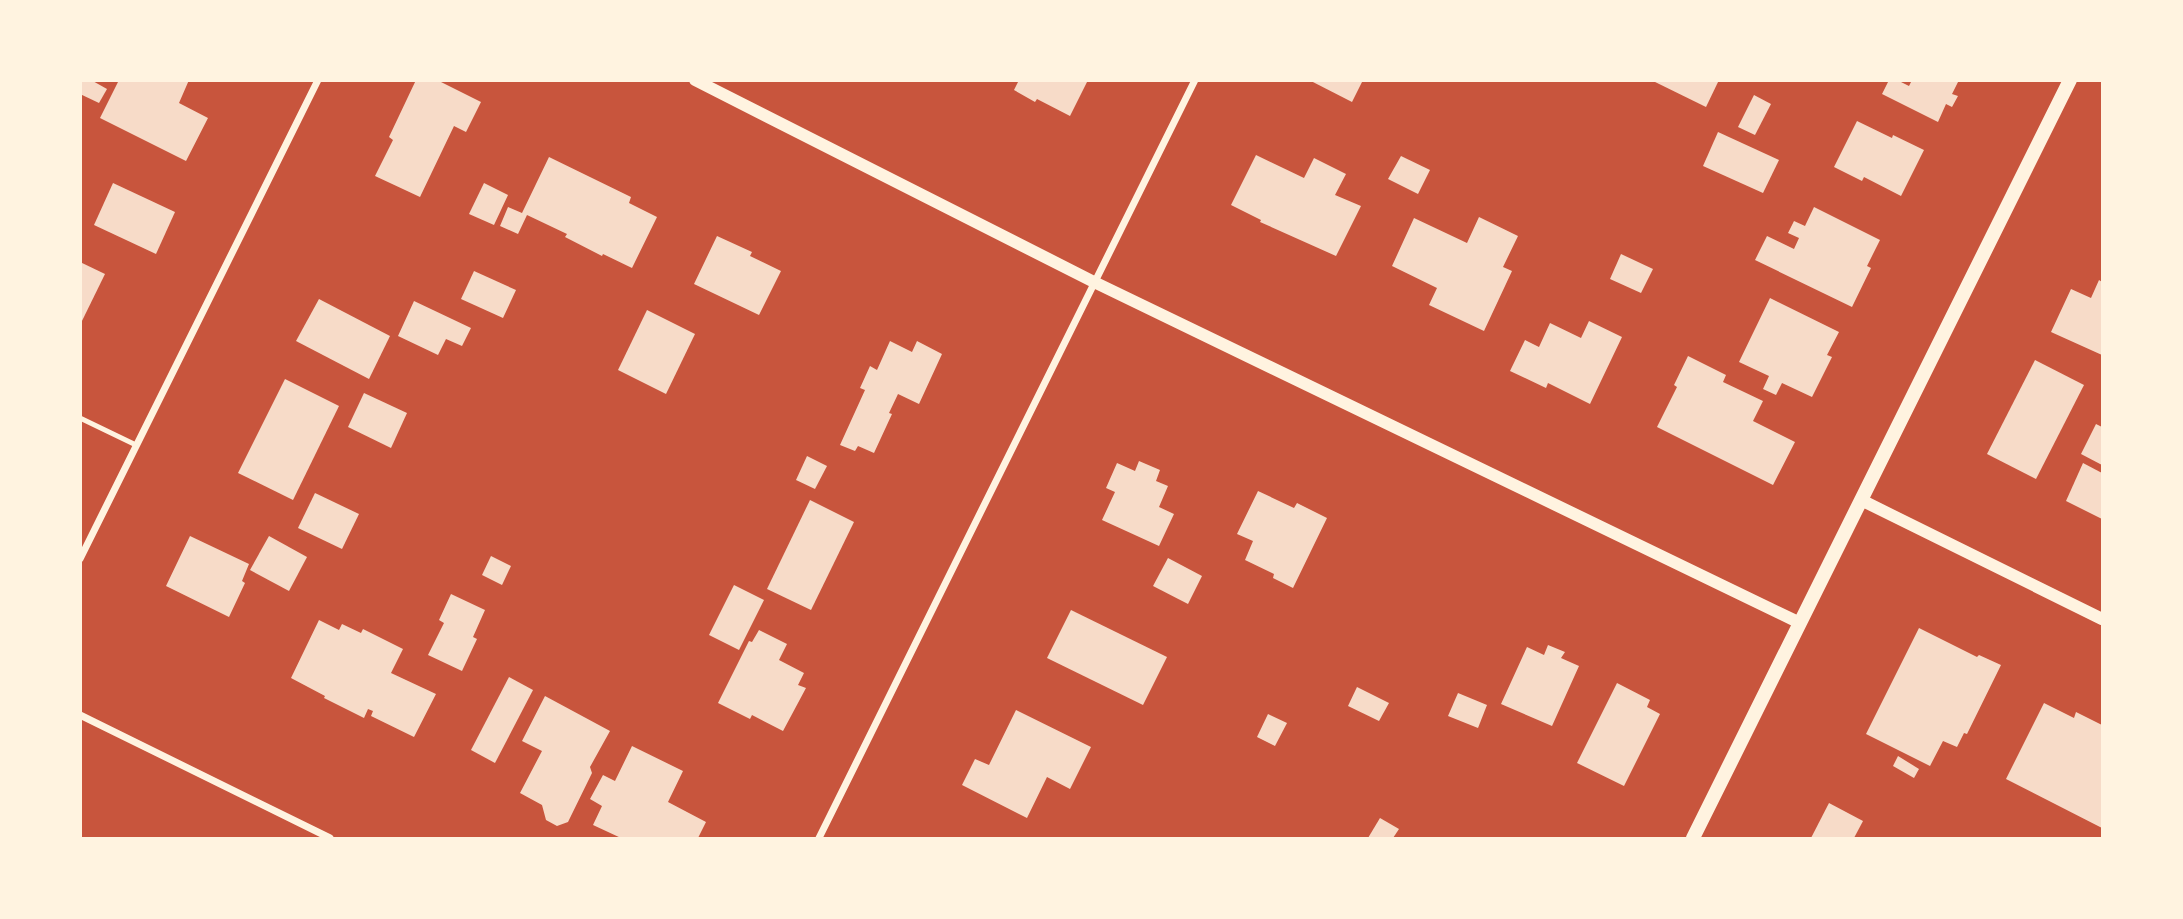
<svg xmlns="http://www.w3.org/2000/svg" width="2183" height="919" font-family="Barlow,sans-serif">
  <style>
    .building { fill: #f7dbc8 }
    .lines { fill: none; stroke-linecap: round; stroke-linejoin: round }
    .service { stroke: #fff3e0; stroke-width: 5 }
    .minor { stroke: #fff3e0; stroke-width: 7 }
    .tertiary { stroke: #fff3e0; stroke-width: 12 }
    .secondary { stroke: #fff3e0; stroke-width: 14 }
  </style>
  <rect width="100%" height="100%" fill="#c8553d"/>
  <g class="building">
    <path d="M 80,80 L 91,80 L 107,89 L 99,103 L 80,94 Z"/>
    <path d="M 119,80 L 189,80 L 179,103 L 208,118 L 186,161 L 100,118 Z"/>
    <path d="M 416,80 L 437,80 L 481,102 L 466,132 L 454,126 L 420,197 L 375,176 L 393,140 L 389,137 Z"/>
    <path d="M 1019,80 L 1088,80 L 1070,116 L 1037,99 L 1035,102 L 1014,90 Z"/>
    <path d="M 1309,80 L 1363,80 L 1352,102 Z"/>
    <path d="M 1651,80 L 1719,80 L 1706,107 Z"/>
    <path d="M 1889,80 L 1897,80 L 1909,86 L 1912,80 L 1959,80 L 1952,94 L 1958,96 L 1952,107 L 1946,104 L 1938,122 L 1882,94 Z"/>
    <path d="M 1754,95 L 1771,104 L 1755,135 L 1738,127 Z"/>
    <path d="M 1857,121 L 1892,138 L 1893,135 L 1924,150 L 1901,196 L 1864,177 L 1862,181 L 1834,167 Z"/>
    <path d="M 1718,132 L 1779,160 L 1763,193 L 1703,166 Z"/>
    <path d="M 1256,155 L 1304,178 L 1314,158 L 1346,174 L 1335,195 L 1361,206 L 1336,256 L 1260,222 L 1261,220 L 1231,205 Z"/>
    <path d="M 1401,156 L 1430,170 L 1418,194 L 1388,179 Z"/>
    <path d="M 549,157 L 631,197 L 629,203 L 657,217 L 632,268 L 603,254 L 602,256 L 565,237 L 567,234 L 527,215 L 518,234 L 500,226 L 508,207 L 522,213 Z"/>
    <path d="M 113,183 L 175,212 L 156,254 L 94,225 Z"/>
    <path d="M 484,183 L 508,195 L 494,225 L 469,214 Z"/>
    <path d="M 1814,207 L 1880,240 L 1867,266 L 1871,268 L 1852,307 L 1755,260 L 1767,236 L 1794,249 L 1799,238 L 1788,233 L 1794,221 L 1805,226 Z"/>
    <path d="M 1479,217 L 1518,236 L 1503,267 L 1512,271 L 1484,331 L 1429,305 L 1437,288 L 1392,266 L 1414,218 L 1467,243 Z"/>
    <path d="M 717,236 L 752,252 L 750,256 L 781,271 L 759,315 L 694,284 Z"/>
    <path d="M 1621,254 L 1653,269 L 1641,293 L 1610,279 Z"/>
    <path d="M 80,262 L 105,274 L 80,325 Z"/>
    <path d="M 474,271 L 516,290 L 503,318 L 461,299 Z"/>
    <path d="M 2099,280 L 2102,282 L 2102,355 L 2051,332 L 2071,289 L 2091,298 Z"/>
    <path d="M 1770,298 L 1839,332 L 1827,355 L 1832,357 L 1812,397 L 1782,383 L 1776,395 L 1763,389 L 1769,376 L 1739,362 Z"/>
    <path d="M 319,299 L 390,336 L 369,379 L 296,341 Z"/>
    <path d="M 414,301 L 471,328 L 462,346 L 446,339 L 438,355 L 398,336 Z"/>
    <path d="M 647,310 L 695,334 L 666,394 L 618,370 Z"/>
    <path d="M 1589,321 L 1622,337 L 1590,404 L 1548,383 L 1546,388 L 1510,371 L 1525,340 L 1539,347 L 1550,323 L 1581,338 Z"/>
    <path d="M 890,341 L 912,352 L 917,341 L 942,354 L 919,404 L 898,394 L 889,413 L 892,414 L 874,453 L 858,446 L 855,451 L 840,445 L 865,390 L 860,388 L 870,366 L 877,370 Z"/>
    <path d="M 1688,356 L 1726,375 L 1723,382 L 1763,401 L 1753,421 L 1795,442 L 1773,485 L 1657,427 L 1677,387 L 1674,385 Z"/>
    <path d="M 2035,360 L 2084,385 L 2036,479 L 1987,454 Z"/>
    <path d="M 285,379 L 339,406 L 293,500 L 238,473 Z"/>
    <path d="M 364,393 L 407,413 L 391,448 L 348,427 Z"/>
    <path d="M 2096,424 L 2102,427 L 2102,465 L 2081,454 Z"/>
    <path d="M 807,456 L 827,466 L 815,489 L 796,480 Z"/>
    <path d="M 1139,461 L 1160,470 L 1156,481 L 1168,486 L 1159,507 L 1174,514 L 1159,546 L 1102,520 L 1115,492 L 1106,488 L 1117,463 L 1135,471 Z"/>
    <path d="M 2083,463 L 2102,473 L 2102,519 L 2066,501 Z"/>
    <path d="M 1258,491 L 1294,508 L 1297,503 L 1327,518 L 1293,588 L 1273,578 L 1274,574 L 1245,560 L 1253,541 L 1237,534 Z"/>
    <path d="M 315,493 L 359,514 L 342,549 L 298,528 Z"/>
    <path d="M 810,500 L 854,522 L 811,610 L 767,589 Z"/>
    <path d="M 190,536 L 249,564 L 242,581 L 245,583 L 229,617 L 166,586 Z"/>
    <path d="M 269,536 L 307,557 L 289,591 L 250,570 Z"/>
    <path d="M 491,556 L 511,566 L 502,585 L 482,575 Z"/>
    <path d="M 1168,558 L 1202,576 L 1188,604 L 1153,586 Z"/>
    <path d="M 734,585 L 764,600 L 739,650 L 709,635 Z"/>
    <path d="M 451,594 L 485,610 L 473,637 L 477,639 L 462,671 L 428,655 L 444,623 L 439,620 Z"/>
    <path d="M 1071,610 L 1167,657 L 1143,705 L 1047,658 Z"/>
    <path d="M 319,620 L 339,630 L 342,624 L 361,633 L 363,629 L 403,649 L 391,673 L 436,694 L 414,737 L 371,716 L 373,711 L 368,709 L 364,718 L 324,698 L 325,696 L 291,678 Z"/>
    <path d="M 1919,628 L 1977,657 L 1979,655 L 2001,665 L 1967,734 L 1964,733 L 1957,747 L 1943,741 L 1930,766 L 1866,734 Z"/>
    <path d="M 759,630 L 787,644 L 779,660 L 804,673 L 798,685 L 806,688 L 783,731 L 752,715 L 750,719 L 718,703 L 749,641 L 752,642 Z"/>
    <path d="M 1548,645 L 1565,652 L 1561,658 L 1579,666 L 1552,726 L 1501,704 L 1527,647 L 1544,655 Z"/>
    <path d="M 509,677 L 533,690 L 495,763 L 471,750 Z"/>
    <path d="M 1617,683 L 1650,700 L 1647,707 L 1660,714 L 1624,786 L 1577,763 Z"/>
    <path d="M 1357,687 L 1389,703 L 1379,721 L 1348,706 Z"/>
    <path d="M 1458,693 L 1487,705 L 1478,728 L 1448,716 Z"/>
    <path d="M 545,696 L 610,731 L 590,767 L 592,773 L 568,822 L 557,826 L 546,820 L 542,805 L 520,793 L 542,751 L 522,741 Z"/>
    <path d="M 2044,703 L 2074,718 L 2076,712 L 2102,725 L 2102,828 L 2006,779 Z"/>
    <path d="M 1016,710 L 1091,747 L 1070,789 L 1047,777 L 1027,818 L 962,785 L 975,759 L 989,765 Z"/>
    <path d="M 1268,714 L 1287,723 L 1275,746 L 1257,737 Z"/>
    <path d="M 632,746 L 683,771 L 668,802 L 706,822 L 698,838 L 621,838 L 593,825 L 602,806 L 590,799 L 603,775 L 615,781 Z"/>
    <path d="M 1898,756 L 1919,769 L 1914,778 L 1893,766 Z"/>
    <path d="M 1829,803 L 1863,821 L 1854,838 L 1811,838 Z"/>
    <path d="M 1380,818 L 1399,829 L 1393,838 L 1368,838 Z"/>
  </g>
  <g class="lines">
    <path class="service" d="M 80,418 L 136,445"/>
    <g class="minor">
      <path d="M 80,559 L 318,80"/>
      <path d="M 80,715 L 330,838"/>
      <path d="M 819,838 L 1195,80"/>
    </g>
    <g class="tertiary">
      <path d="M 695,80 L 1094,282 L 1800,623"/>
      <path d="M 1861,500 L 2102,619"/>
    </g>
    <path class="secondary" d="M 1693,838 L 2070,80"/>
  </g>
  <rect width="2183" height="919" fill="none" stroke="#fff3e0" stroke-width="164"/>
</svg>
